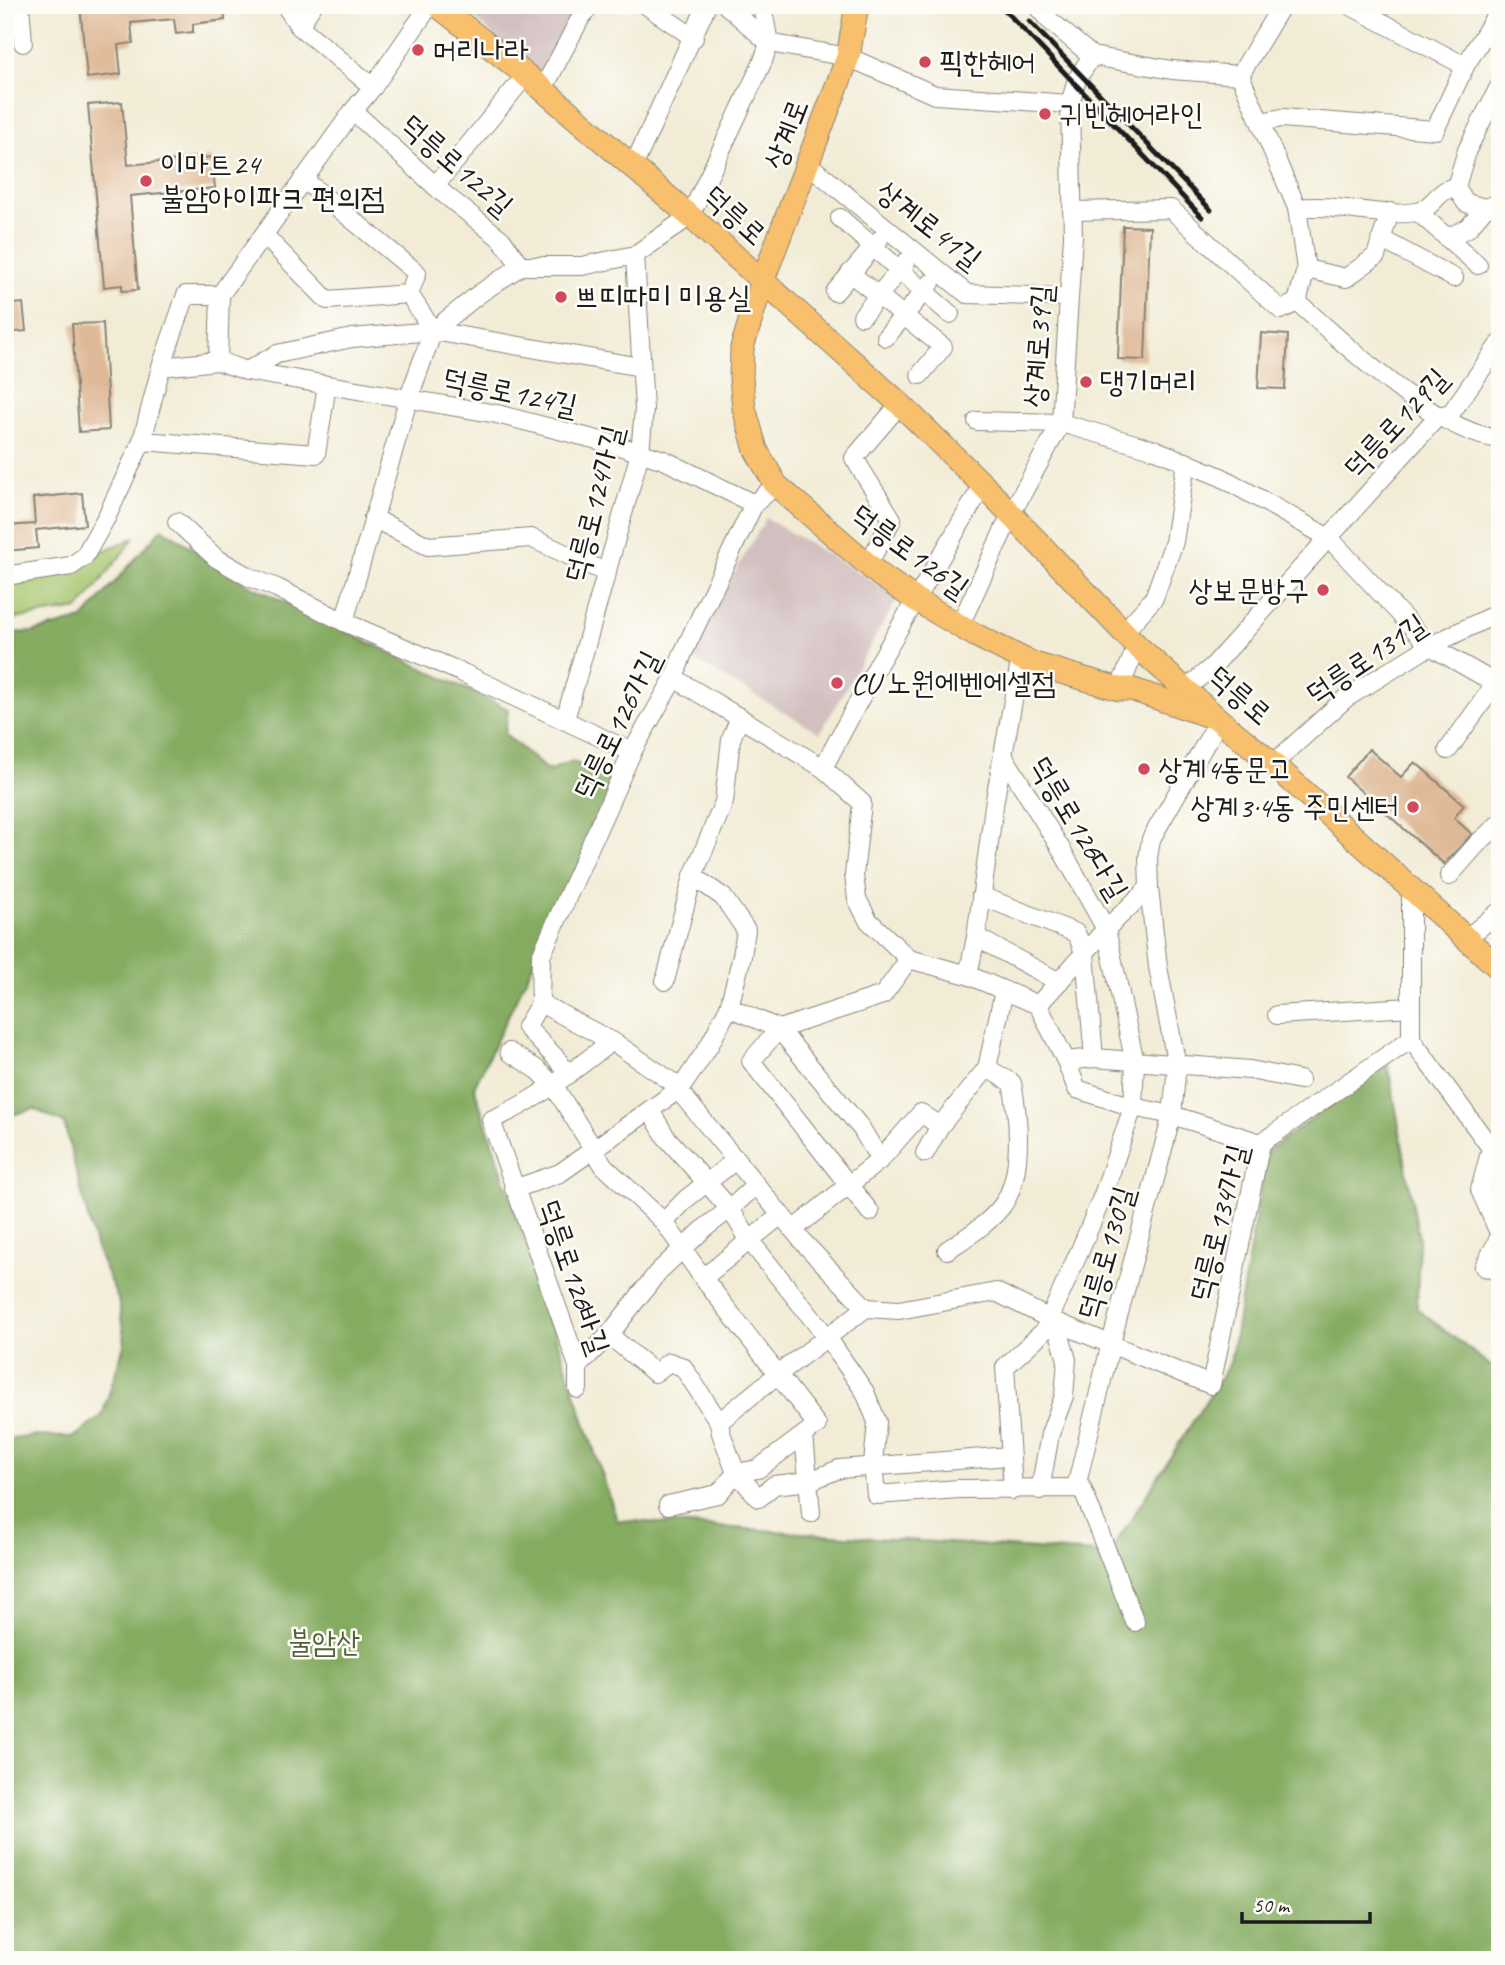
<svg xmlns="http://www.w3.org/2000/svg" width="1505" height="1965" font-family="Caveat,'Poor Story',sans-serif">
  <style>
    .industrial { fill: #d2bfbf }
    .green { fill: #a6c66e; stroke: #617145; stroke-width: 2 }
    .forest { fill: #84ab61; stroke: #50643e; stroke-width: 2 }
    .building { fill: #dfb997 }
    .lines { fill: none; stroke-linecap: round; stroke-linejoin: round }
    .minor-casing { stroke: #878479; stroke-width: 20 }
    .major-casing { stroke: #878479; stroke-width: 25 }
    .minor { stroke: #fff; stroke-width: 18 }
    .major { stroke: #f8bf6c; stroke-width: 23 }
    .rail { stroke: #1c1c1c; stroke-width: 5 }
    .poi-dot { fill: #d1495b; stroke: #fdfcf7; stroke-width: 2.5 }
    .labels { text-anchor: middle; stroke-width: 5; stroke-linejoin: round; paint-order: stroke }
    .poi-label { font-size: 30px; fill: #1c1c1c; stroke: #fdfcf7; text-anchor: start }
    .street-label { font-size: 30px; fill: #1c1c1c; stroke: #fdfcf7 }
    .park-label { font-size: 30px; fill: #53603d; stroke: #fdfcf7 }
  </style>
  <rect width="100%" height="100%" fill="#fdfcf7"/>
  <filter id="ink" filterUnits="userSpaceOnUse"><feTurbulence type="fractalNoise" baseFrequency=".0143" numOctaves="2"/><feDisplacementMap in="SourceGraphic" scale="14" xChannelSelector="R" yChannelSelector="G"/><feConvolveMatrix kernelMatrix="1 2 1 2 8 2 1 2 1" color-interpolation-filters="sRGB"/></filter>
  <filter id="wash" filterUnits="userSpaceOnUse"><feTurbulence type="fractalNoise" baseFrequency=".00686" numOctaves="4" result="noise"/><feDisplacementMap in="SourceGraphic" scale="28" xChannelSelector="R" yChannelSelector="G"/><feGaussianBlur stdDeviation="1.57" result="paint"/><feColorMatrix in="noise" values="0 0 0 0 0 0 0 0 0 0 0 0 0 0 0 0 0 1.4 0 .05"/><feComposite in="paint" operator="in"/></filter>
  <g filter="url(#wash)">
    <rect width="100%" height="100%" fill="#f2ecd6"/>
    <g class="industrial">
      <path d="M 460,5 L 587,5 L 540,78 Z"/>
      <path d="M 766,518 L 899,596 L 820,733 L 687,656 Z"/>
    </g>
    <path class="green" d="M 134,538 L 79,609 L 5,620 L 5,575 L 74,563 Z"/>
    <path class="forest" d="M 162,528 L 247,584 L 508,709 L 505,734 L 548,771 L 572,761 L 619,785 L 474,1087 L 617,1520 L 1109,1554 L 1230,1363 L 1267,1151 L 1388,1064 L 1419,1239 L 1417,1309 L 1500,1373 L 1500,1960 L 5,1960 L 5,1440 L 33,1436 L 74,1437 L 102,1416 L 125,1342 L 118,1299 L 95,1246 L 64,1123 L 34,1109 L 5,1117 L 5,633 L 34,632 L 83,619 Z"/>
    <g id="blocks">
      <g class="building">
        <path d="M 80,5 L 224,5 L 225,20 L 193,24 L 193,32 L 176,34 L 174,19 L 131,23 L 133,43 L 118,45 L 121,74 L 87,78 Z"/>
        <path d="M 122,102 L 128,165 L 212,157 L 215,188 L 130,196 L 138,290 L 122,291 L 122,285 L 104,287 L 88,105 Z"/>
        <path d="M 1123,226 L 1150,227 L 1145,360 L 1118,359 Z"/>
        <path d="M 23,303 L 26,331 L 5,333 L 5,305 Z"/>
        <path d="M 103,323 L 109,430 L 79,432 L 72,324 Z"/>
        <path d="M 1261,333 L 1288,335 L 1285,389 L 1258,388 Z"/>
        <path d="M 82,493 L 85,525 L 36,530 L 38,548 L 5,551 L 5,526 L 35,524 L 33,498 Z"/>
        <path d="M 1369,749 L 1401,777 L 1415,762 L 1464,805 L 1454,818 L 1472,834 L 1444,864 L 1345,777 Z"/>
      </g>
    </g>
  </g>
  <g filter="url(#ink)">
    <use href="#blocks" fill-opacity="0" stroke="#878479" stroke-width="2"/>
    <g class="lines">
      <defs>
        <g id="minor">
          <path d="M 20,5 L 23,43"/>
          <path d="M 285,5 L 299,26"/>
          <path d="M 313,5 L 299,26 L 373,87"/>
          <path d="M 646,5 L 694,38"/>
          <path d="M 726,5 L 769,43 L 848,57 L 935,95 L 1070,104"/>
          <path d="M 1036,5 L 1048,19 L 1092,56 L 1172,70 L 1240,75 L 1282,5"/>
          <path d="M 1465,66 L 1500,9"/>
          <path d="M 1240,75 L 1297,208 L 1306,269 L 1297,302"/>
          <path d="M 543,89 L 581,17 L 591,5"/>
          <path d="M 353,111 L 444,194 L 501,239 L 521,266"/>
          <path d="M 1261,122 L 1282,118 L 1435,130 L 1465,66 L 1349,5"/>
          <path d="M 808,164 L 967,294 L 1069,297"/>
          <path d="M 633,167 L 707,5"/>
          <path d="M 303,179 L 417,273 L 409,294 L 433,331"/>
          <path d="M 435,186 L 526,75"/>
          <path d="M 1456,187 L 1466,203 L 1485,208 L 1500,203"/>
          <path d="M 1297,208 C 1337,203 1379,218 1416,212 C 1433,209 1437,189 1456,187 L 1467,150 L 1500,85"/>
          <path d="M 1072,211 L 1171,209 L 1281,310 L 1297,302"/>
          <path d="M 1418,212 L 1478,265"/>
          <path d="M 840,218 L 950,314"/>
          <path d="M 264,235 L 327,300 L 409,294"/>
          <path d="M 1447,238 L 1468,228 L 1485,208"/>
          <path d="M 1381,239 L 1454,278"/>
          <path d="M 1306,269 L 1346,278 L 1376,256 L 1390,212"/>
          <path d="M 850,273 L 943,347 L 920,375"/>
          <path d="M 835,292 L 879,240"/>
          <path d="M 220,295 L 353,111 L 373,87 L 430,5"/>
          <path d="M 1297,302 C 1346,344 1435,433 1500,439"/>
          <path d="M 862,316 L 906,262"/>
          <path d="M 886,337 L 931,283"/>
          <path d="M 218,361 L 220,295"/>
          <path d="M 161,367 L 218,361 L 247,371 L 497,414 L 609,443 L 664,460 L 754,504"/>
          <path d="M 247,371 L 277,354 L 352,338 L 433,331 L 641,367"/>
          <path d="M 977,421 L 1061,423 L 1156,450 L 1221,477 L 1329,538 L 1430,646 L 1500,686"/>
          <path d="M 142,441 L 316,454 L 327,385"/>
          <path d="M 776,485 L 754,504 L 683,653 L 674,678 L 632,752 L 541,956 L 540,1003 L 615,1043 L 681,1088 L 679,1091 L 804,1243 L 866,1308"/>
          <path d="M 373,518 L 428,546 L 531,538 L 607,573"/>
          <path d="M 177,522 L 216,558 L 249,577 L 277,588 L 344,622 L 463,673 L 632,752"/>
          <path d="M 868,565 L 892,519 L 854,458 L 900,404"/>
          <path d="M 5,576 L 71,566 L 84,557 L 107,516 L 142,441 L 161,367 L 186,295 L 220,295"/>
          <path d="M 344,622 L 408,400 L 433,331 L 479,294 L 521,266 L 582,266 L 635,255 L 690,216 L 763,61 L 769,43 L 762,5"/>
          <path d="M 960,625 L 1011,514 L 1061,423 L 1073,236 L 1070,104 L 1077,79 L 1092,56"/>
          <path d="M 1124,632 L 1154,598 L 1174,542 L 1186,462"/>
          <path d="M 674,678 L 823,768 L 862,803 L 854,875 L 857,899 L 868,920 L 909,959 L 968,975 L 1038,1005 L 1066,1061 L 1077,1089 L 1133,1107 L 1172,1115 L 1261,1143"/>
          <path d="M 1119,689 L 1137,646"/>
          <path d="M 1185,690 L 1214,665 L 1438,416 L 1451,413 L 1500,343"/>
          <path d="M 565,720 L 640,453 L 644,409 L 635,255"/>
          <path d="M 1448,750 L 1500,677"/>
          <path d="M 1003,755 L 1061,849 L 1106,929 L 1135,1063 L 1133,1107 L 1103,1195 L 1081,1248 L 1044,1331 L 1005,1367 L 1013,1490"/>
          <path d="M 1273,764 L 1346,698 L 1430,646 L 1500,612"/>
          <path d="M 823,768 L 880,661 L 983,485"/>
          <path d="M 1449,876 L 1477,844 L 1500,823"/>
          <path d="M 1411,891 L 1411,1039 L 1491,1148 L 1500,1155"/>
          <path d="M 981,896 L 1076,933 L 1085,954 L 1094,1058"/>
          <path d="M 976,937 L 1059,982"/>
          <path d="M 1467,938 L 1500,911"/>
          <path d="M 968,975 L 976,937 L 995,799 L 1021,657"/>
          <path d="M 665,981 L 693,876 L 724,802 L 731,739 L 740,717"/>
          <path d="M 540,1003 L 526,1027 L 557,1059 L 568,1075"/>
          <path d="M 1038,1005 L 1106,929 L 1149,888"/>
          <path d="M 729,1007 L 779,1029 L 883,995 L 909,959"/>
          <path d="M 1277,1015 L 1411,1007"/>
          <path d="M 509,1052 L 538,1070 L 554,1086 L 604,1166 L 664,1222 L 703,1278 L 817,1425 L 758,1469 L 736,1473"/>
          <path d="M 1066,1061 L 1094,1058 L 1250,1070 L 1300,1080"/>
          <path d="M 650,1110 L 666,1137 L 730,1209 L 750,1241 L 827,1337 L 865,1392 L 877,1422 L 873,1464 L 876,1495 L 959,1489 L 1082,1488 L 1135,1622"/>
          <path d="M 1491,1148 L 1480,1190 L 1500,1235"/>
          <path d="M 925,1153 L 940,1126"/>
          <path d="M 514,1189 L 560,1173 L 681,1088 L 709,1046 L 729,1007 L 742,956 L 746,930 L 723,897 L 693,876"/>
          <path d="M 870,1212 L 751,1061 L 779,1029 L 861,1128 L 880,1160"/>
          <path d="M 664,1222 L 686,1199 L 737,1159"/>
          <path d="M 794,1229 L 880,1160 L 921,1113 L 940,1126 L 987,1068 L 1004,991"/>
          <path d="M 1500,1236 L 1484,1267 L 1500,1272"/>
          <path d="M 947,1250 C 967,1237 987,1225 1002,1206 C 1024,1176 1019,1118 1012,1083 L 987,1068"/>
          <path d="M 703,1278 L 781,1215"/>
          <path d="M 866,1308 L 899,1310 L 996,1292 L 1056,1322 L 1211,1385 L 1261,1143 L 1411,1039"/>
          <path d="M 609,1335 L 655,1373 L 669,1362 L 683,1367 L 719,1422 L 721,1433 L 736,1473 L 718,1494 L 668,1505"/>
          <path d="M 578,1366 L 609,1335 L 658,1272 L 706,1227 L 730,1209 L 756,1185"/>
          <path d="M 578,1389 L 578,1366 L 491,1120 C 536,1101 573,1071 612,1041"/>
          <path d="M 719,1422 L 778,1374 L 866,1308"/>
          <path d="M 804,1435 L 811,1513"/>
          <path d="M 736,1473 L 759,1498 L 774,1485 L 810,1481 L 839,1469 L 1010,1456"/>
          <path d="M 1076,1487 L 1111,1343 L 1172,1115 L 1177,1066 L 1158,967 L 1149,888 L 1148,858 L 1151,839 L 1219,720"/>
          <path d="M 1040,1490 L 1050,1434 L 1064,1396 L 1067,1360 L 1056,1322"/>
        </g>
        <g id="major">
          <path d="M 437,5 L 526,75 L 690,216 L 900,404 L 983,485 L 1137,646 L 1219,720 L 1273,764 L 1500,969"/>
          <path d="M 857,5 L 848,57 L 762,282 L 742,348 L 741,378 L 744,408 L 756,450 L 776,485 L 880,575 L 916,600 L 975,635 L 1031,663 L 1119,689 L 1131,689 L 1209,716"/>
        </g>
      </defs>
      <use href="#minor" class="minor-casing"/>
      <use href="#major" class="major-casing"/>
      <use href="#minor" class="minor"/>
      <use href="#major" class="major"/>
      <g class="rail">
        <path d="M 1000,5 L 1202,217"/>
        <path d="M 1029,21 L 1211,210"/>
      </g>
    </g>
  </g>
  <g class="poi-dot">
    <circle cx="418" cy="50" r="7"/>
    <circle cx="925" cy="62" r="7"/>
    <circle cx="1045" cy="114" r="7"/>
    <circle cx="146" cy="181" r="7"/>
    <circle cx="561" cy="297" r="7"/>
    <circle cx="1086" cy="382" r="7"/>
    <circle cx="1323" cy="590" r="7"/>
    <circle cx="837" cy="683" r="7"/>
    <circle cx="1144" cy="769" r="7"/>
    <circle cx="1413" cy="807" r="7"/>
  </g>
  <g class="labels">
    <g class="poi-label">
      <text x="432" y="60">머리나라</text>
      <text x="939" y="72">픽한헤어</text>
      <text x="1059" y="124">귀빈헤어라인</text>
      <text x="160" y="174">이마트24<tspan x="160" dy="34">불암아이파크 편의점</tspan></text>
      <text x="575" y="307">쁘띠따미 미용실</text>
      <text x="1100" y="392">댕기머리</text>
      <text x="1309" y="600" text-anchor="end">상보문방구</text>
      <text x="851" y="693">CU 노원에벤에셀점</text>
      <text x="1158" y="779">상계4동문고</text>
      <text x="1399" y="817" text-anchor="end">상계3·4동 주민센터</text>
    </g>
    <g class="street-label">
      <text transform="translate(786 134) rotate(-69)" y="10">상계로</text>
      <text transform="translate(457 165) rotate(41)" y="10">덕릉로122길</text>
      <text transform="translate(735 215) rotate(42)" y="10">덕릉로</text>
      <text transform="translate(929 225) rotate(38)" y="10">상계로41길</text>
      <text transform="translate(1038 346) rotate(-86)" y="10">상계로39길</text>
      <text transform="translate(510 392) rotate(12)" y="10">덕릉로124길</text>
      <text transform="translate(1396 423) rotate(-47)" y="10">덕릉로129길</text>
      <text transform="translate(594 504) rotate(-76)" y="10">덕릉로124가길</text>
      <text transform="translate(910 551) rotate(36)" y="10">덕릉로126길</text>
      <text transform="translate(1366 659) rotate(-34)" y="10">덕릉로131길</text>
      <text transform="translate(1240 695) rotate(41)" y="10">덕릉로</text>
      <text transform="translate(617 725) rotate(-64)" y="10">덕릉로126가길</text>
      <text transform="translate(1079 828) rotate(59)" y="10">덕릉로126다길</text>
      <text transform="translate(1219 1223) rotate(-76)" y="10">덕릉로134가길</text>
      <text transform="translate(1106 1253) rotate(-74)" y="10">덕릉로130길</text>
      <text transform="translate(574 1277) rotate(71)" y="10">덕릉로126바길</text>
    </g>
    <g class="park-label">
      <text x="324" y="1652">불암산</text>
    </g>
  </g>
  <rect width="1505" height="1965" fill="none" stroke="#fdfcf7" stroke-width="28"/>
  <path d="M1242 1912v10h128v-10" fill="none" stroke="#1c1c1c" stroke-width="3.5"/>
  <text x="1253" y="1912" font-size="21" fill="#1c1c1c" stroke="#fdfcf7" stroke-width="5" paint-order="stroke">50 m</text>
</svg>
